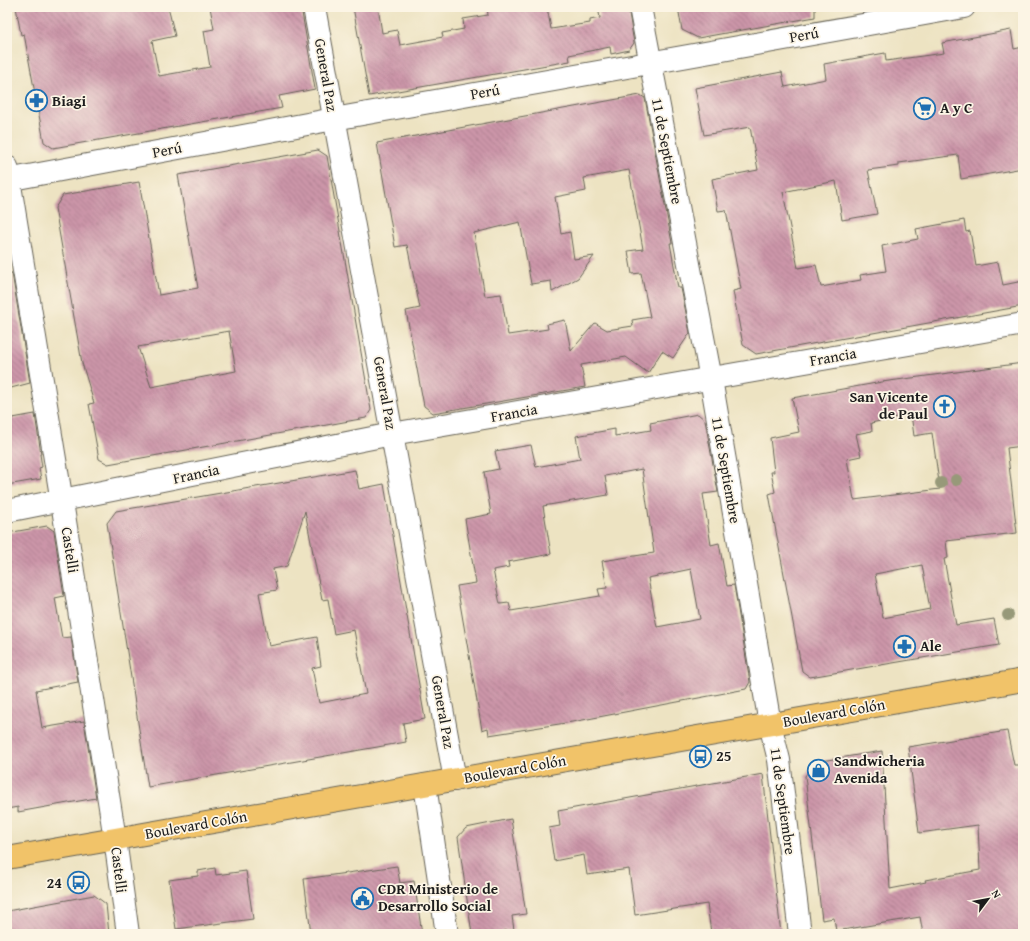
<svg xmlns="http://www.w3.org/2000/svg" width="1030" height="941" font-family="'Gentium Book Plus',serif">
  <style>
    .building { fill: url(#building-back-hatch); fill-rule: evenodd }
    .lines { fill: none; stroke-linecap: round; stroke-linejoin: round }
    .minor-casing { stroke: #656256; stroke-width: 24 }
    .major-casing { stroke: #656256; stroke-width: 24 }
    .minor { stroke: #fff; stroke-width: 22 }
    .major { stroke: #f1c369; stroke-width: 22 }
    .tree { fill: #979979 }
    .labels { text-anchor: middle; stroke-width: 3.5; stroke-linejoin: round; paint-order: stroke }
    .street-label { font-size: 15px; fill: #1c1c1c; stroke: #fcf5e5 }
    .poi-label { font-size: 15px; font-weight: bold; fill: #1c1c1c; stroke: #fcf5e5; text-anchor: start }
  </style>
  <defs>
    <pattern id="building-back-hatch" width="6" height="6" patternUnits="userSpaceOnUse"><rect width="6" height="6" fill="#cc95a9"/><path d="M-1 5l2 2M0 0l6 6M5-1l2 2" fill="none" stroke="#a57989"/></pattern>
  </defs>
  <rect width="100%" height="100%" fill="#fcf5e5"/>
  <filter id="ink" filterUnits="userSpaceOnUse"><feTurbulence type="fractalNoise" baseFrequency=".025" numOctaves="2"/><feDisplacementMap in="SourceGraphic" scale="8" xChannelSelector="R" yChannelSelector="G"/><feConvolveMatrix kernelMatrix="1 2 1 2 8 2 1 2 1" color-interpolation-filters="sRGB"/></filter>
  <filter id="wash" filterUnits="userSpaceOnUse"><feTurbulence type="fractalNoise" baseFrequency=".012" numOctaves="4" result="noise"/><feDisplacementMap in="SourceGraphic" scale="16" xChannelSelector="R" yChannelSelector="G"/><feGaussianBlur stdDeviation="0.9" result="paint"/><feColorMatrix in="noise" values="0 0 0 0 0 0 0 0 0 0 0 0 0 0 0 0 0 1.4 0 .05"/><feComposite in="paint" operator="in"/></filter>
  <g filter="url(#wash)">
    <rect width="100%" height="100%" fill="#ede3c2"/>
    <g id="blocks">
      <g class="building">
        <path d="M 16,7 L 168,7 L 175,36 L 152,41 L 159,76 L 210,67 L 204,31 L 214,29 L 210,7 L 301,7 L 315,89 L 279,96 L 282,108 L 53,148 L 44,142 L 24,34 L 21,35 Z"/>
        <path d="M 353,7 L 378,7 L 382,33 L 397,30 L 400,45 L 443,37 L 442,33 L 464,29 L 463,19 L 488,15 L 487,7 L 547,7 L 551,29 L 590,23 L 590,20 L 600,18 L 598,7 L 628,7 L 634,43 L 629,50 L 611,54 L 610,47 L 569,55 L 570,61 L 369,96 Z"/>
        <path d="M 678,7 L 815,7 L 815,17 L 698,38 L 682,30 Z"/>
        <path d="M 1011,30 L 1014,49 L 1023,47 L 1023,168 L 961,179 L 958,155 L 899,163 L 899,166 L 868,170 L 877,214 L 842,220 L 836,181 L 783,192 L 798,268 L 816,265 L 821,287 L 861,280 L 860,275 L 886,271 L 882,246 L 918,239 L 916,229 L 964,220 L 966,232 L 970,231 L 976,266 L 998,262 L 1003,285 L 1023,281 L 1023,306 L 756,354 L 743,345 L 733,291 L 741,289 L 726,210 L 718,211 L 712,179 L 758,170 L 750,127 L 704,135 L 695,88 L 782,72 L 785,87 L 826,79 L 824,64 L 885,53 L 886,61 L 944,53 L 942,43 Z"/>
        <path d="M 640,95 L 645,98 L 672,243 L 670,243 L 678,288 L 681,288 L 690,333 L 673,358 L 662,351 L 648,373 L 626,357 L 581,365 L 585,387 L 433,413 L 424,406 L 406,311 L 420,308 L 407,245 L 395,247 L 377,143 ZM 629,170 L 643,249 L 628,251 L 632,274 L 641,273 L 650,317 L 632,320 L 633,326 L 607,330 L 595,323 L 571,351 L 565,320 L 547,324 L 548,329 L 508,335 L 501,294 L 485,296 L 474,233 L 520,222 L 531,284 L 551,281 L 552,292 L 578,278 L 594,256 L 574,259 L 570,232 L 561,234 L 555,197 L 586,191 L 584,178 Z"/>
        <path d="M 318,150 L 327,156 L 371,410 L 366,418 L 108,464 L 99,459 L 89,404 L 94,403 L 82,363 L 55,208 L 63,195 L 139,182 L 159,295 L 198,288 L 178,175 ZM 229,331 L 236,371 L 151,387 L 138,347 Z"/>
        <path d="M 7,273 L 12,273 L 30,383 L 7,389 Z"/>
        <path d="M 1023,363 L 1023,446 L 1007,448 L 1017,533 L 946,541 L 948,558 L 944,559 L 956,625 L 994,619 L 999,645 L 810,677 L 802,671 L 769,494 L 775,492 L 771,472 L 774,472 L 770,438 L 799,432 L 792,398 L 882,382 ZM 911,414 L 914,436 L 932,433 L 940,489 L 854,500 L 847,459 L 861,456 L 856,434 L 872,431 L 871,423 ZM 922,565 L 930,609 L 883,618 L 875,574 Z"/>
        <path d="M 35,414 L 41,454 L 40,454 L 42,467 L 39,468 L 41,479 L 7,485 L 7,419 Z"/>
        <path d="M 698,414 L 705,420 L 718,492 L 703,494 L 711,545 L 719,543 L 727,586 L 734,585 L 750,682 L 746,689 L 572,722 L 489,735 L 488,728 L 482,730 L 457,586 L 476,583 L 465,519 L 491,514 L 484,472 L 499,469 L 495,451 L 531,445 L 536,467 L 580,459 L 576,436 L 615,429 L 615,436 L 651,430 L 650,423 ZM 642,469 L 654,553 L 602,561 L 607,588 L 598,589 L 600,596 L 511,611 L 509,603 L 500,604 L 493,570 L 509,567 L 508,562 L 551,554 L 543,506 L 608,495 L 605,476 ZM 691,569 L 700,619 L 657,627 L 648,578 Z"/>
        <path d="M 355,470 L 359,489 L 384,484 L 425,719 L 403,723 L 406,742 L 148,787 L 107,523 L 116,511 ZM 305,511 L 322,600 L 328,599 L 334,634 L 354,630 L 366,694 L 319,703 L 312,668 L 321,666 L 317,637 L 269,646 L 259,593 L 277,590 L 273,569 L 287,566 Z"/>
        <path d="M 47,526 L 54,531 L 64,596 L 55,598 L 62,638 L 71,637 L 78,682 L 36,690 L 42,728 L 84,721 L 96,798 L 18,812 L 18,807 L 7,809 L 7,648 L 11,648 L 7,621 L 7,533 Z"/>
        <path d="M 1007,731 L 1014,765 L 1023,765 L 1023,934 L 923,934 L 920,917 L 836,931 L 834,918 L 822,920 L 805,776 L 815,762 L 882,751 L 890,889 L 926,882 L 925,880 L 980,870 L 978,825 L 919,833 L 908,747 Z"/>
        <path d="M 763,774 L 781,934 L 730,934 L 730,931 L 711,933 L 707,904 L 635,915 L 629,869 L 587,875 L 584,855 L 554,861 L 549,828 L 560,826 L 558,811 Z"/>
        <path d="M 511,819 L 526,914 L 512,916 L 514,930 L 503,931 L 503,934 L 472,934 L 458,837 L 466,828 Z"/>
        <path d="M 397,866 L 400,883 L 414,881 L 422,934 L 311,934 L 304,879 Z"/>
        <path d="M 215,868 L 216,875 L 246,871 L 253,919 L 176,929 L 169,880 L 198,876 L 198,871 Z"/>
        <path d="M 94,895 L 106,904 L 109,934 L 7,934 L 7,911 Z"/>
      </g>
    </g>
  </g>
  <g filter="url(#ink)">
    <use href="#blocks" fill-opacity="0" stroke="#656256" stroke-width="1"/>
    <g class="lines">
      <defs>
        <g id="minor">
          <path d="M 314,7 L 455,780"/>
          <path d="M 640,7 L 711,379 L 770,724 L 779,760 L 800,934"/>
          <path d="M 7,167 L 62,502 L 115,839 L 128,934"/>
          <path d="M 7,180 L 334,119 L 964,7"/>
          <path d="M 7,511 L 392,434 L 1023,324"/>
          <path d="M 425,785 L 447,934"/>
        </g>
        <path id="major" d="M 7,858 L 1023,680"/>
      </defs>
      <use href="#minor" class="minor-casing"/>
      <use href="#major" class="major-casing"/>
      <use href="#minor" class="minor"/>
      <use href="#major" class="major"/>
    </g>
    <g class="tree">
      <circle cx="956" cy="480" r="6"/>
      <circle cx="941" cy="483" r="6"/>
      <circle cx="1008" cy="615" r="6"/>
    </g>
  </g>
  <defs>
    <symbol id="pharmacy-ring" viewBox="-11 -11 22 22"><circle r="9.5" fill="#fcf5e5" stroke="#1f6fb2" stroke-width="1.5"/><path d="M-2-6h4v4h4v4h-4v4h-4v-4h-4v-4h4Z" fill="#1f6fb2"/></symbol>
    <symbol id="supermarket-ring" viewBox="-11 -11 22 22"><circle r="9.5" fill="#fcf5e5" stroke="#1f6fb2" stroke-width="1.5"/><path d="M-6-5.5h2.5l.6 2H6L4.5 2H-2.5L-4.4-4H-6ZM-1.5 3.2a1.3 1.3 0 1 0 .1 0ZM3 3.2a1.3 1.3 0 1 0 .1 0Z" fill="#1f6fb2"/></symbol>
    <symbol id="church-ring" viewBox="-11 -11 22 22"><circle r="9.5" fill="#fcf5e5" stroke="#1f6fb2" stroke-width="1.5"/><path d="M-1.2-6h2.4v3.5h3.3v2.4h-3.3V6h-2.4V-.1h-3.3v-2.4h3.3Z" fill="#1f6fb2"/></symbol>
    <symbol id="bus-ring" viewBox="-11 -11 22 22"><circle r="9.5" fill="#fcf5e5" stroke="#1f6fb2" stroke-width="1.5"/><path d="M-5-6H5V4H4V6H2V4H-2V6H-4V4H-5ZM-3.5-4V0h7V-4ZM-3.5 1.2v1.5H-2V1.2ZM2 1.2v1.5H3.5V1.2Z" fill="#1f6fb2"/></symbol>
    <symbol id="shop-ring" viewBox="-11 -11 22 22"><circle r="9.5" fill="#fcf5e5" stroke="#1f6fb2" stroke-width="1.5"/><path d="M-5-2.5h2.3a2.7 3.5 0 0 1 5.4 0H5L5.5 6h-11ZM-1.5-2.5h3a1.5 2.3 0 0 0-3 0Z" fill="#1f6fb2"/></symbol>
    <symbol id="civic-ring" viewBox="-11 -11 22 22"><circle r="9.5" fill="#fcf5e5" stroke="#1f6fb2" stroke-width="1.5"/><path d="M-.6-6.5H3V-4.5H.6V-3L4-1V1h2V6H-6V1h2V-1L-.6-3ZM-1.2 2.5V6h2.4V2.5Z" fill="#1f6fb2"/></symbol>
  </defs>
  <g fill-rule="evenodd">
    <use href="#pharmacy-ring" x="24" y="88" width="25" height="25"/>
    <use href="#supermarket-ring" x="912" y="96" width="25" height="25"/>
    <use href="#church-ring" x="932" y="394" width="25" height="25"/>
    <use href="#pharmacy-ring" x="892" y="634" width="25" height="25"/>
    <use href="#bus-ring" x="688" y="744" width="25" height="25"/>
    <use href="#shop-ring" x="806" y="758" width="25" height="25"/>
    <use href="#bus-ring" x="66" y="870" width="25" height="25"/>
    <use href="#civic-ring" x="350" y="886" width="25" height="25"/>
  </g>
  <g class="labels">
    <g class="street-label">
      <text transform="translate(804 35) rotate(-10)" y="5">Perú</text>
      <text transform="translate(326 75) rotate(80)" y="5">General Paz</text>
      <text transform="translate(485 92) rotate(-10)" y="5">Perú</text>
      <text transform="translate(167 150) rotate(-11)" y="5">Perú</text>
      <text transform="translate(667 151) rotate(79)" y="5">11 de Septiembre</text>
      <text transform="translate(833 357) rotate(-10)" y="5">Francia</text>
      <text transform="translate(385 393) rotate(80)" y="5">General Paz</text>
      <text transform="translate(514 413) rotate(-10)" y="5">Francia</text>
      <text transform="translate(726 470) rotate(80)" y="5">11 de Septiembre</text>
      <text transform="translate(196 474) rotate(-12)" y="5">Francia</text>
      <text transform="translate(70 550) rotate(81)" y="5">Castelli</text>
      <text transform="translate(443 712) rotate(80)" y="5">General Paz</text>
      <text transform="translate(834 713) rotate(-10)" y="5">Boulevard Colón</text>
      <text transform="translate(515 769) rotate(-10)" y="5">Boulevard Colón</text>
      <text transform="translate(783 801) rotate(82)" y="5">11 de Septiembre</text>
      <text transform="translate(196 825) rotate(-10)" y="5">Boulevard Colón</text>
      <text transform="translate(119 870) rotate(83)" y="5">Castelli</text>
    </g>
    <g class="poi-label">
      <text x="52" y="106">Biagi</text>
      <text x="940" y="113">A y C</text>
      <text x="928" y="402" text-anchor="end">San Vicente<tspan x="928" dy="17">de Paul</tspan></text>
      <text x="920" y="651">Ale</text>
      <text x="716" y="761">25</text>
      <text x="834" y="766">Sandwicheria<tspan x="834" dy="17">Avenida</tspan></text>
      <text x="62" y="888" text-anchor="end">24</text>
      <text x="378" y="894">CDR Ministerio de<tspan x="378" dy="17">Desarrollo Social</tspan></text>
    </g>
  </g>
  <rect width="1030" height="941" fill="none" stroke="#fcf5e5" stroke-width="24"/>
  <g transform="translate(988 899) rotate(58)" stroke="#fcf5e5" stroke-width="3" paint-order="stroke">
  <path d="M0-3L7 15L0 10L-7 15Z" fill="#1c1c1c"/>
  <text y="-6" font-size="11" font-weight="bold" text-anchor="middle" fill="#1c1c1c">N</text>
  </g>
</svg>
